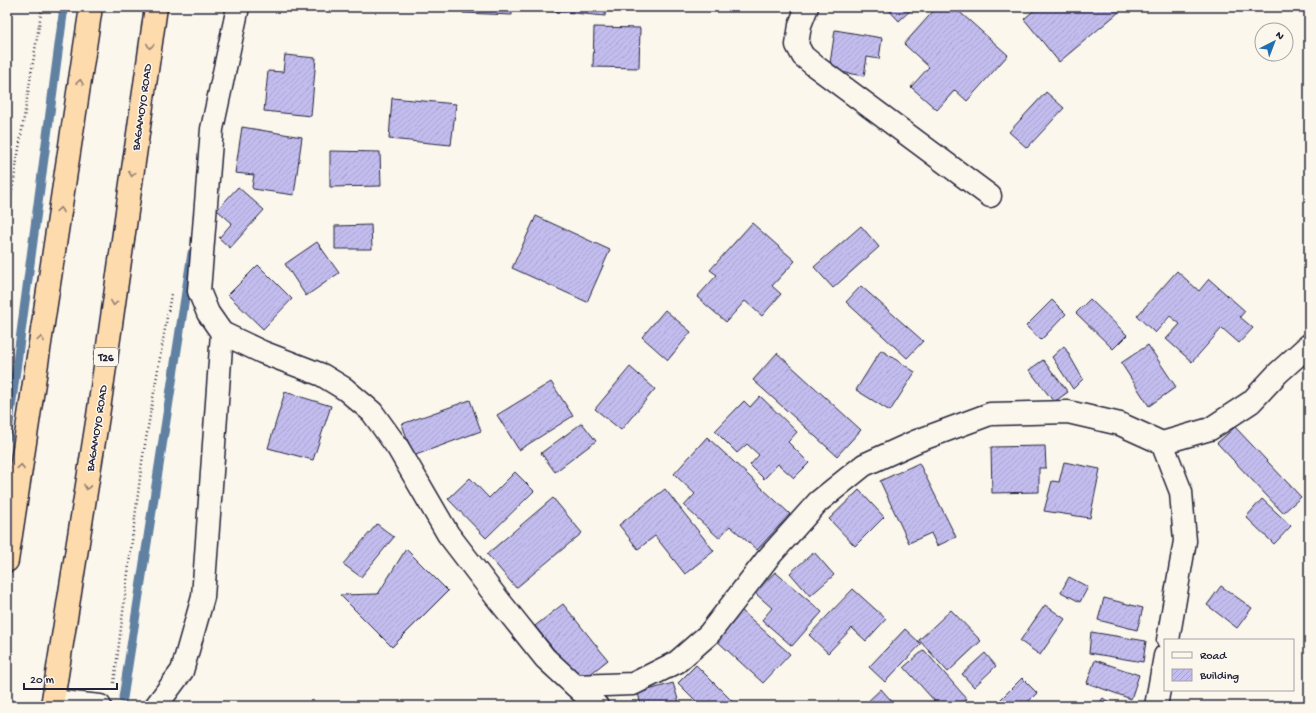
<svg xmlns="http://www.w3.org/2000/svg" width="1316" height="713" font-family="'Gochi Hand',sans-serif">
  <style>
    .lines { fill: none; stroke-linecap: round; stroke-linejoin: round }
    .stream { stroke: #6081a2; stroke-width: 9 }
    .building { fill: url(#building-hatch); stroke: #22223b }
    .minor-casing { stroke: #22223b; stroke-width: 25 }
    .highway-casing { stroke: #22223b; stroke-width: 25 }
    .path { stroke: #22223b; stroke-width: 2.5; stroke-dasharray: 1 3; stroke-linecap: butt }
    .minor { stroke: #fbf7ec; stroke-width: 22 }
    .highway { stroke: #fedbac; stroke-width: 22 }
    .oneway { stroke: #907e74 }
    .labels { text-anchor: middle; stroke-width: 3; stroke-linejoin: round; paint-order: stroke }
    .shield { fill: #fbf7ec; stroke: #636270; stroke-width: 1 }
    .shield-label { font-size: 11px; font-weight: bold; fill: #22223b }
    .street-label { font-size: 12px; fill: #22223b; stroke: #fbf7ec }
  </style>
  <defs>
    <pattern id="building-hatch" width="6" height="6" patternUnits="userSpaceOnUse"><rect width="6" height="6" fill="#c3bdef"/><path d="M-1 1l2-2M0 6l6-6M5 7l2-2" fill="none" stroke="#a7a2ce"/></pattern>
  </defs>
  <rect width="100%" height="100%" fill="#fbf7ec"/>
  <filter id="ink" filterUnits="userSpaceOnUse"><feTurbulence type="fractalNoise" baseFrequency=".025" numOctaves="2"/><feDisplacementMap in="SourceGraphic" scale="8" xChannelSelector="R" yChannelSelector="G"/><feConvolveMatrix kernelMatrix="1 2 1 2 8 2 1 2 1" color-interpolation-filters="sRGB"/></filter>
  <g filter="url(#ink)">
    <g class="lines">
      <g class="stream">
        <path d="M 7,438 L 64,7"/>
        <path d="M 123,698 L 192,253"/>
      </g>
    </g>
    <g class="building">
      <path d="M 463,7 L 512,7 L 512,15 L 463,13 Z"/>
      <path d="M 531,7 L 606,7 L 605,16 L 531,9 Z"/>
      <path d="M 886,7 L 914,7 L 899,21 Z"/>
      <path d="M 937,7 L 954,7 L 1008,55 L 967,101 L 955,90 L 937,110 L 911,87 L 929,67 L 904,44 Z"/>
      <path d="M 1038,7 L 1125,7 L 1059,62 L 1024,19 Z"/>
      <path d="M 594,27 L 640,28 L 639,68 L 593,67 Z"/>
      <path d="M 835,30 L 882,38 L 879,59 L 867,57 L 864,76 L 829,70 Z"/>
      <path d="M 285,55 L 316,58 L 311,116 L 264,111 L 268,71 L 283,72 Z"/>
      <path d="M 1046,92 L 1064,108 L 1027,148 L 1009,132 Z"/>
      <path d="M 392,98 L 456,104 L 451,145 L 389,139 Z"/>
      <path d="M 242,127 L 302,137 L 294,195 L 253,189 L 252,187 L 254,175 L 235,173 Z"/>
      <path d="M 330,151 L 380,152 L 381,186 L 330,187 Z"/>
      <path d="M 238,187 L 264,210 L 230,248 L 219,238 L 232,223 L 217,210 Z"/>
      <path d="M 536,216 L 610,250 L 587,302 L 512,268 Z"/>
      <path d="M 752,223 L 795,261 L 772,286 L 781,294 L 762,316 L 745,301 L 726,322 L 697,297 L 717,275 L 710,270 Z"/>
      <path d="M 371,225 L 372,249 L 335,249 L 335,226 Z"/>
      <path d="M 861,226 L 879,247 L 833,288 L 814,267 Z"/>
      <path d="M 317,242 L 339,273 L 306,296 L 285,264 Z"/>
      <path d="M 258,265 L 292,299 L 263,329 L 228,295 Z"/>
      <path d="M 1177,271 L 1199,291 L 1209,279 L 1245,311 L 1240,317 L 1253,328 L 1239,343 L 1222,328 L 1192,362 L 1166,339 L 1180,324 L 1170,316 L 1155,333 L 1137,316 Z"/>
      <path d="M 861,286 L 923,341 L 907,358 L 846,302 Z"/>
      <path d="M 1090,299 L 1127,335 L 1113,349 L 1076,313 Z"/>
      <path d="M 1052,300 L 1066,314 L 1041,340 L 1026,326 Z"/>
      <path d="M 665,310 L 691,332 L 668,360 L 642,337 Z"/>
      <path d="M 1148,345 L 1176,387 L 1149,406 L 1121,363 Z"/>
      <path d="M 1064,346 L 1083,379 L 1073,389 L 1052,357 Z"/>
      <path d="M 881,350 L 915,372 L 890,411 L 856,390 Z"/>
      <path d="M 777,353 L 861,430 L 837,456 L 753,380 Z"/>
      <path d="M 1043,360 L 1068,392 L 1054,402 L 1029,370 Z"/>
      <path d="M 630,367 L 655,389 L 621,430 L 595,409 Z"/>
      <path d="M 551,382 L 573,416 L 519,450 L 497,415 Z"/>
      <path d="M 285,392 L 331,406 L 313,460 L 268,448 Z"/>
      <path d="M 760,396 L 797,432 L 788,442 L 809,463 L 794,478 L 778,464 L 764,479 L 750,465 L 759,455 L 747,444 L 737,453 L 715,431 L 744,401 L 750,407 Z"/>
      <path d="M 470,400 L 481,431 L 413,456 L 402,424 Z"/>
      <path d="M 582,423 L 596,441 L 555,472 L 541,453 Z"/>
      <path d="M 1235,427 L 1301,497 L 1283,513 L 1217,443 Z"/>
      <path d="M 707,437 L 790,514 L 757,550 L 730,526 L 719,538 L 684,506 L 695,494 L 674,474 Z"/>
      <path d="M 1045,446 L 1046,468 L 1039,468 L 1039,492 L 992,493 L 991,447 Z"/>
      <path d="M 1064,462 L 1100,469 L 1090,518 L 1044,511 L 1052,481 L 1059,482 Z"/>
      <path d="M 919,463 L 956,537 L 937,546 L 931,533 L 909,543 L 880,481 Z"/>
      <path d="M 515,472 L 534,491 L 486,538 L 448,499 L 470,478 L 489,498 Z"/>
      <path d="M 665,489 L 714,551 L 685,574 L 655,536 L 638,549 L 619,525 Z"/>
      <path d="M 859,490 L 884,517 L 855,546 L 829,519 Z"/>
      <path d="M 553,498 L 582,533 L 516,588 L 487,554 Z"/>
      <path d="M 1262,499 L 1291,526 L 1274,544 L 1246,517 Z"/>
      <path d="M 377,524 L 394,537 L 361,577 L 343,564 Z"/>
      <path d="M 406,549 L 448,591 L 392,647 L 340,595 L 378,594 Z"/>
      <path d="M 814,552 L 834,575 L 810,596 L 790,573 Z"/>
      <path d="M 775,572 L 822,612 L 792,646 L 762,620 L 772,608 L 755,593 Z"/>
      <path d="M 1069,577 L 1088,587 L 1080,602 L 1061,592 Z"/>
      <path d="M 1221,586 L 1252,608 L 1237,628 L 1207,605 Z"/>
      <path d="M 853,589 L 886,619 L 866,641 L 852,628 L 828,653 L 809,635 Z"/>
      <path d="M 1104,598 L 1143,608 L 1137,630 L 1098,620 Z"/>
      <path d="M 563,604 L 608,660 L 580,682 L 535,626 Z"/>
      <path d="M 1045,605 L 1065,619 L 1040,655 L 1020,641 Z"/>
      <path d="M 741,610 L 790,654 L 763,683 L 715,639 Z"/>
      <path d="M 951,610 L 981,641 L 948,672 L 919,640 Z"/>
      <path d="M 905,629 L 921,644 L 885,682 L 869,667 Z"/>
      <path d="M 1091,632 L 1146,641 L 1143,662 L 1089,653 Z"/>
      <path d="M 924,650 L 967,699 L 959,706 L 939,706 L 904,667 Z"/>
      <path d="M 985,653 L 996,666 L 974,687 L 962,674 Z"/>
      <path d="M 1095,660 L 1139,675 L 1131,699 L 1087,683 Z"/>
      <path d="M 696,665 L 737,706 L 701,706 L 678,683 Z"/>
      <path d="M 1022,678 L 1037,693 L 1024,706 L 994,706 Z"/>
      <path d="M 673,683 L 680,706 L 641,706 L 638,693 Z"/>
      <path d="M 881,689 L 896,706 L 863,706 Z"/>
      <path d="M 1103,698 L 1114,706 L 1097,706 Z"/>
    </g>
    <g class="lines">
      <defs>
        <g id="minor">
          <path d="M 238,7 L 212,129 L 199,291 L 208,313 L 222,333 L 262,352 L 322,375 L 345,389 L 372,412 L 398,448 L 448,534 L 497,598 L 545,658 L 597,706"/>
          <path d="M 807,7 L 800,25 L 797,45 L 803,56 L 815,66 L 990,196"/>
          <path d="M 1162,443 L 1181,492 L 1185,541 L 1168,640"/>
          <path d="M 576,686 L 633,684 L 677,662 L 709,634 L 767,559 L 818,502 L 864,465 L 917,441 L 990,414 L 1068,412 L 1120,424 L 1162,443 L 1210,429 L 1251,402 L 1278,373 L 1309,345"/>
          <path d="M 53,701 L 100,706"/>
          <path d="M 156,706 L 182,671 L 203,597 L 222,333"/>
          <path d="M 1156,706 L 1165,656"/>
        </g>
        <g id="highway">
          <path d="M 7,561 L 91,7"/>
          <path d="M 52,706 L 98,416 L 156,7"/>
        </g>
      </defs>
      <use href="#minor" class="minor-casing"/>
      <use href="#highway" class="highway-casing"/>
      <g class="path">
        <path d="M 7,222 L 42,7"/>
        <path d="M 114,683 L 142,462 L 171,294"/>
      </g>
      <use href="#minor" class="minor"/>
      <use href="#highway" class="highway"/>
    </g>
    <defs><path id="oneway-chevron" d="M-2-3.5L2.5 0L-2 3.5" fill="none" stroke-width="1.6" stroke-linecap="round" stroke-linejoin="round"/></defs>
    <g class="oneway">
      <use href="#oneway-chevron" transform="translate(150 46) rotate(98)"/>
      <use href="#oneway-chevron" transform="translate(80 82) rotate(-81)"/>
      <use href="#oneway-chevron" transform="translate(132 174) rotate(98)"/>
      <use href="#oneway-chevron" transform="translate(60 210) rotate(-81)"/>
      <use href="#oneway-chevron" transform="translate(114 303) rotate(98)"/>
      <use href="#oneway-chevron" transform="translate(41 339) rotate(-81)"/>
      <use href="#oneway-chevron" transform="translate(21 467) rotate(-81)"/>
      <use href="#oneway-chevron" transform="translate(87 487) rotate(99)"/>
    </g>
  </g>
  <g class="labels">
    <rect class="shield" x="94" y="348" width="24" height="18" rx="3"/>
    <g class="shield-label">
      <text x="106" y="361">T26</text>
    </g>
    <g class="street-label">
      <text transform="translate(141 107) rotate(-82)" y="4">BAGAMOYO ROAD</text>
      <text transform="translate(96 428) rotate(-81)" y="4">BAGAMOYO ROAD</text>
    </g>
  </g>
  <rect width="1316" height="713" fill="none" stroke="#fbf7ec" stroke-width="24"/>
  <rect x="12" y="12" width="1292" height="689" fill="none" stroke="#22223b" stroke-width="1.5" filter="url(#ink)"/>
  <rect x="1164" y="639" width="130" height="52" fill="#fbf7ec" stroke="#a4a2a5"/>
  <rect x="1172" y="652" width="20" height="6" fill="#fbf7ec" stroke="#a4a2a5"/>
  <text x="1200" y="659" font-size="12" fill="#22223b">Road</text>
  <rect x="1172" y="669" width="20" height="12" fill="url(#building-hatch)" stroke="#a4a2a5"/>
  <text x="1200" y="679" font-size="12" fill="#22223b">Building</text>
  <g transform="translate(1274 42) rotate(42)"><circle r="19" fill="#fbf7ec" stroke="#a4a2a5"/>
  <path d="M0-3L7 15L0 10L-7 15Z" fill="#1f6fb2"/>
  <text y="-6" font-size="11" font-weight="bold" text-anchor="middle" fill="#22223b">N</text>
  </g>
  <path d="M24 683v6h93v-6" fill="none" stroke="#22223b" stroke-width="2"/>
  <text x="30" y="683" font-size="12" fill="#22223b" stroke="#fbf7ec" stroke-width="3" paint-order="stroke">20 m</text>
</svg>
